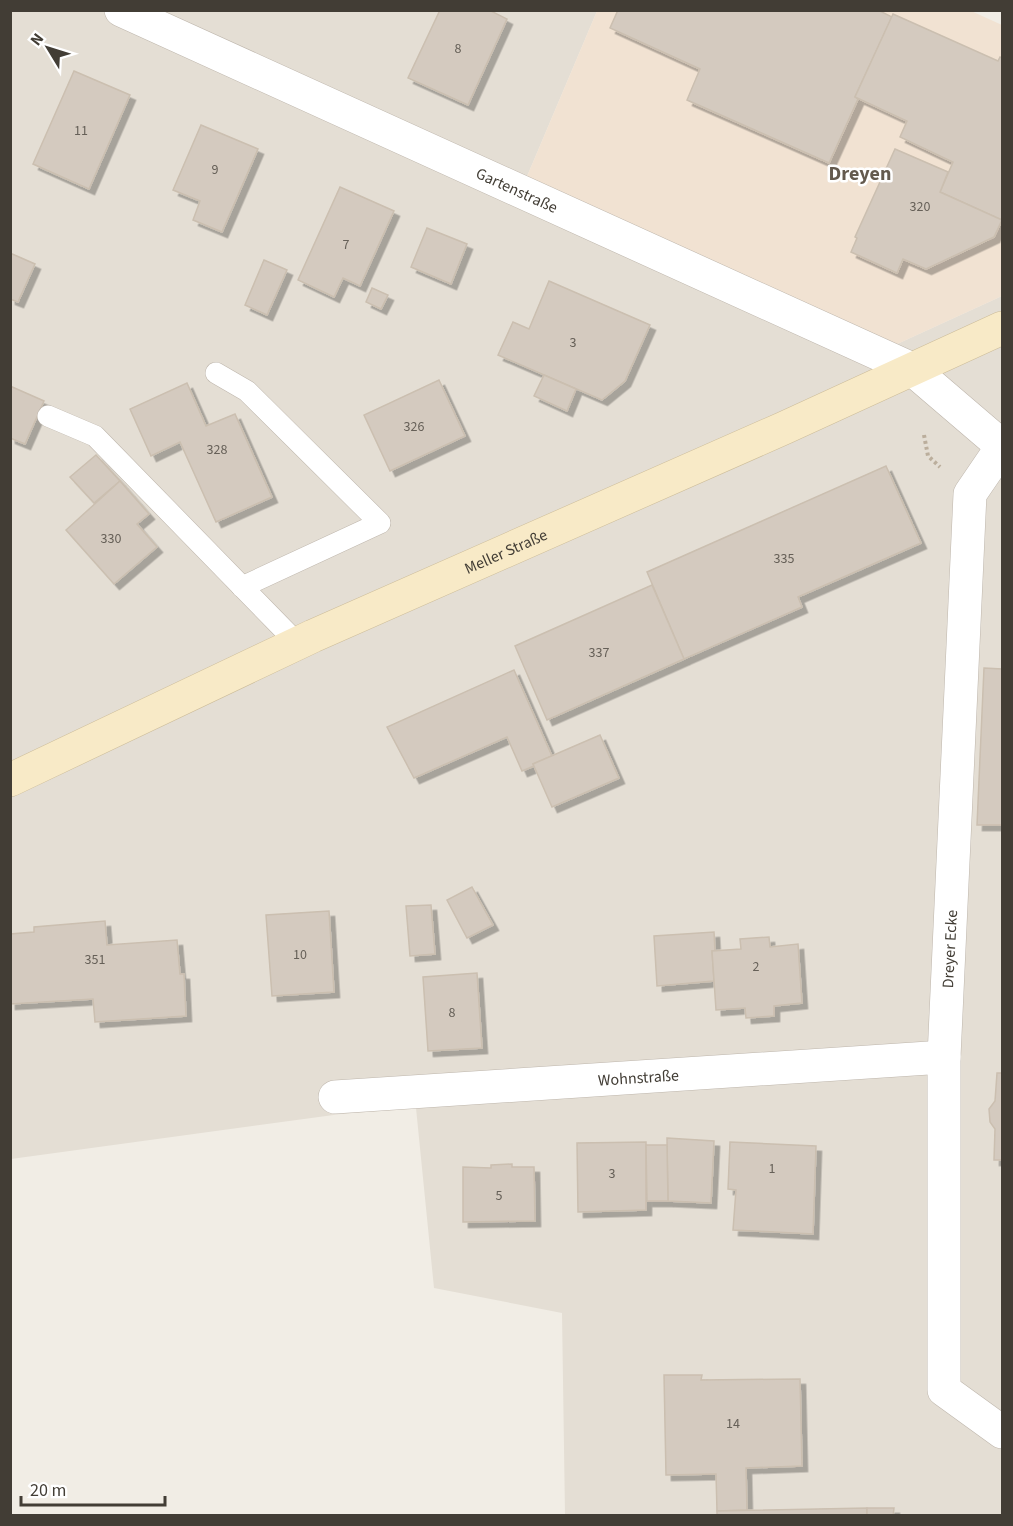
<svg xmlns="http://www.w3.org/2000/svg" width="1013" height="1526" font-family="'Source Sans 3',sans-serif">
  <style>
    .residential { fill: #e4ded4 }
    .commercial { fill: #f1e2d2 }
    .building { fill: #d4cabf; stroke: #cbbfb0; stroke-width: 1.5; filter: url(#shadow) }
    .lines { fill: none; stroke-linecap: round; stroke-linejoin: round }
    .service-casing { stroke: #beb6ac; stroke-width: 22 }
    .minor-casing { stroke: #beb6ac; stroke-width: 34 }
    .tertiary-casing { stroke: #beb6ac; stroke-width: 34 }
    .secondary-casing { stroke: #ccbc99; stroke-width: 34 }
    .path { stroke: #bbae9c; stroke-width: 4; stroke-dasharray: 3 3; stroke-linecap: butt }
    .service { stroke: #fff; stroke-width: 21 }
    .minor { stroke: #fff; stroke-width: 33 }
    .tertiary { stroke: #fff; stroke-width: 33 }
    .secondary { stroke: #f8eac7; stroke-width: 33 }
    .labels { text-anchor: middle; stroke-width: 5; stroke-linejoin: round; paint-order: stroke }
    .number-label { font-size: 14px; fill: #666058 }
    .street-label { font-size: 16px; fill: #423d35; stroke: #fff }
    .quarter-label { font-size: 20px; font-weight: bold; fill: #645a4e; stroke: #fff }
  </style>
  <defs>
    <filter id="shadow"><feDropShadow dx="5.5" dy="5.5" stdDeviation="0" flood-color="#0004"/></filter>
  </defs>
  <rect width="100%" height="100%" fill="#f1ede5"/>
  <path class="residential" d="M 10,11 L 597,11 L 517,200 L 860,361 L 1002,296 L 1002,1515 L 565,1515 L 562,1313 L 434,1288 L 416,1108 L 341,1114 L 11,1159 Z"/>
  <path class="commercial" d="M 969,10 L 1002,25 L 1002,296 L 860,361 L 517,200 L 597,11 Z"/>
  <g class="building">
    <path d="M 440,10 L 489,10 L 507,19 L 468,105 L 408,78 Z"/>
    <path d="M 618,10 L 878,10 L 892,17 L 855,97 L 858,99 L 829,163 L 687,100 L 700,69 L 610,28 Z"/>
    <path d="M 893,14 L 998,61 L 1000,57 L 1002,58 L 1002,220 L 940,192 L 953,162 L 900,137 L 907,121 L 855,97 Z"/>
    <path d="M 74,71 L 130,95 L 89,189 L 33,164 Z"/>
    <path d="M 201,125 L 258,149 L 222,232 L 193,220 L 200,201 L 173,190 Z"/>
    <path d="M 895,149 L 948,172 L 940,192 L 1002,220 L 994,237 L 926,269 L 903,259 L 897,273 L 851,252 L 857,238 L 855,237 Z"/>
    <path d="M 340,187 L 394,211 L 360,286 L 343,278 L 334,297 L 298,280 Z"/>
    <path d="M 427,228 L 467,244 L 451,284 L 411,267 Z"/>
    <path d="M 10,253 L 35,264 L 18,302 L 10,299 Z"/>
    <path d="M 264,260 L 287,270 L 267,315 L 245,305 Z"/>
    <path d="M 549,281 L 650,325 L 625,381 L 602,400 L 498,355 L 513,322 L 529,329 Z"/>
    <path d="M 372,288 L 388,295 L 381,309 L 366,302 Z"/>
    <path d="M 544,375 L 576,389 L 567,411 L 534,396 Z"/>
    <path d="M 439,380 L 465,436 L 390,471 L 364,415 Z"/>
    <path d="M 187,383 L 206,426 L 235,414 L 272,497 L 216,522 L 180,442 L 151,456 L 130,409 Z"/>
    <path d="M 10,386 L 44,401 L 25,444 L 10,438 Z"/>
    <path d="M 96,455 L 120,481 L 94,503 L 70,477 Z"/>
    <path d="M 886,466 L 921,543 L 798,597 L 802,607 L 684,659 L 647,572 Z"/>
    <path d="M 120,481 L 149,514 L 137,524 L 157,547 L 114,584 L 66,530 Z"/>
    <path d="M 652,585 L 684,659 L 547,720 L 515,646 Z"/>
    <path d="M 984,668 L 1002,669 L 1002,825 L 977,825 Z"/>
    <path d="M 514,670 L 552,756 L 533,764 L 534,766 L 522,771 L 507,737 L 414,778 L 387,727 Z"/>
    <path d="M 600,735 L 619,778 L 552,807 L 533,764 Z"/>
    <path d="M 472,887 L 493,925 L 467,938 L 447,900 Z"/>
    <path d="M 431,905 L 435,954 L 410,956 L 406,906 Z"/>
    <path d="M 329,911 L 334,992 L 272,996 L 266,915 Z"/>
    <path d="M 105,921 L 107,945 L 177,940 L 180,974 L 184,974 L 186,1016 L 95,1022 L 93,999 L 10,1004 L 10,934 L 34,932 L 34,927 Z"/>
    <path d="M 714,932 L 715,951 L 712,951 L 714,981 L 657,986 L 654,936 Z"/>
    <path d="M 769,937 L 770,947 L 798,944 L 802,1003 L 774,1006 L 774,1016 L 746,1018 L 745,1008 L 716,1010 L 712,951 L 741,949 L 740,939 Z"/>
    <path d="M 477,973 L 482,1048 L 428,1051 L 423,977 Z"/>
    <path d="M 997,1073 L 1002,1073 L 1002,1160 L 994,1160 L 995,1129 L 990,1122 L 989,1109 L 995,1101 Z"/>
    <path d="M 667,1138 L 714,1141 L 711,1203 L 668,1201 Z"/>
    <path d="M 646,1142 L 646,1210 L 578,1212 L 577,1143 Z"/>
    <path d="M 730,1142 L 816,1146 L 813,1234 L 733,1230 L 736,1190 L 728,1189 Z"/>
    <path d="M 646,1145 L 667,1145 L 668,1201 L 647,1201 Z"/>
    <path d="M 512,1164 L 512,1167 L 534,1167 L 535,1221 L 463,1222 L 463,1167 L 491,1168 L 491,1165 Z"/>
    <path d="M 664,1375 L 702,1375 L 701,1380 L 800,1379 L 802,1466 L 746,1468 L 747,1510 L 717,1511 L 716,1474 L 666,1475 Z"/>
    <path d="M 867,1508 L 867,1516 L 717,1516 L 717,1511 Z"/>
    <path d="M 867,1508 L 894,1508 L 893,1516 L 867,1516 Z"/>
  </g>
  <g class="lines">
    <defs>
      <g id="service">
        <path d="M 216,373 L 247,391 L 380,523 L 242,587"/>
        <path d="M 48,416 L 95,436 L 298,644"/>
      </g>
      <g id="minor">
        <path id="s1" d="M 121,10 L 912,369"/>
        <path d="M 1002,447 L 970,494 L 944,1057 L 944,1390 L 1002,1432"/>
        <path id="s2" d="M 335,1097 L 944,1057"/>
      </g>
      <path id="tertiary" d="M 912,369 L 1002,446"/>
      <g id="secondary">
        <path id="s3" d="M 10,780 L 313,636 L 784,428 L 1002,328"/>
      </g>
    </defs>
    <use href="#service" class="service-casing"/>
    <use href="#minor" class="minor-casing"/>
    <use href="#tertiary" class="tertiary-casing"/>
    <use href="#secondary" class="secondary-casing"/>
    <path class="path" d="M 924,435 L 928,456 L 940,467"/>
    <use href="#service" class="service"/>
    <use href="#minor" class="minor"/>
    <use href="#tertiary" class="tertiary"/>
    <use href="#secondary" class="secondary"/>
  </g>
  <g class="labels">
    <g class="number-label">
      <text x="458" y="53">8</text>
      <text x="81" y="135">11</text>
      <text x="215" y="174">9</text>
      <text x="920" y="211">320</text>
      <text x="346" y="249">7</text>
      <text x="573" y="347">3</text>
      <text x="414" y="431">326</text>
      <text x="217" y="454">328</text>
      <text x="111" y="543">330</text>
      <text x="784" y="563">335</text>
      <text x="599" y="657">337</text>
      <text x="300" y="959">10</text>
      <text x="95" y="964">351</text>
      <text x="756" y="971">2</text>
      <text x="452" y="1017">8</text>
      <text x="772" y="1173">1</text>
      <text x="612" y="1178">3</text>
      <text x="499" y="1200">5</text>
      <text x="733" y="1428">14</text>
    </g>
    <g class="street-label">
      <text dy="6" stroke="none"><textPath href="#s1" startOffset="435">Gartenstraße</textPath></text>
      <text dy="6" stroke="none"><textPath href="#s3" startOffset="546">Meller Straße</textPath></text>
      <text transform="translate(949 949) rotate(-87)" y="6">Dreyer Ecke</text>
      <text dy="6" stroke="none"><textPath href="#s2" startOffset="304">Wohnstraße</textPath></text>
    </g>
    <g class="quarter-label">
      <text x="860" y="180">Dreyen</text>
    </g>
  </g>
  <rect width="1013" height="1526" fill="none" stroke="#423d35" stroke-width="24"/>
  <g transform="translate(48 48) rotate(308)" stroke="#ffffff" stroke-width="4.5" paint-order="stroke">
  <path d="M0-4.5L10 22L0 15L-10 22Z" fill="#423d35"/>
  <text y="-9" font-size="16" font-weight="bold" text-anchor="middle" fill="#423d35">N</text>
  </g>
  <path d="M21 1496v9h144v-9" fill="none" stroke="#423d35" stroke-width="3"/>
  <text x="30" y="1496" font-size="18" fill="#423d35" stroke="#ffffff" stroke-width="4.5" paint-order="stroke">20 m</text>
</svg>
